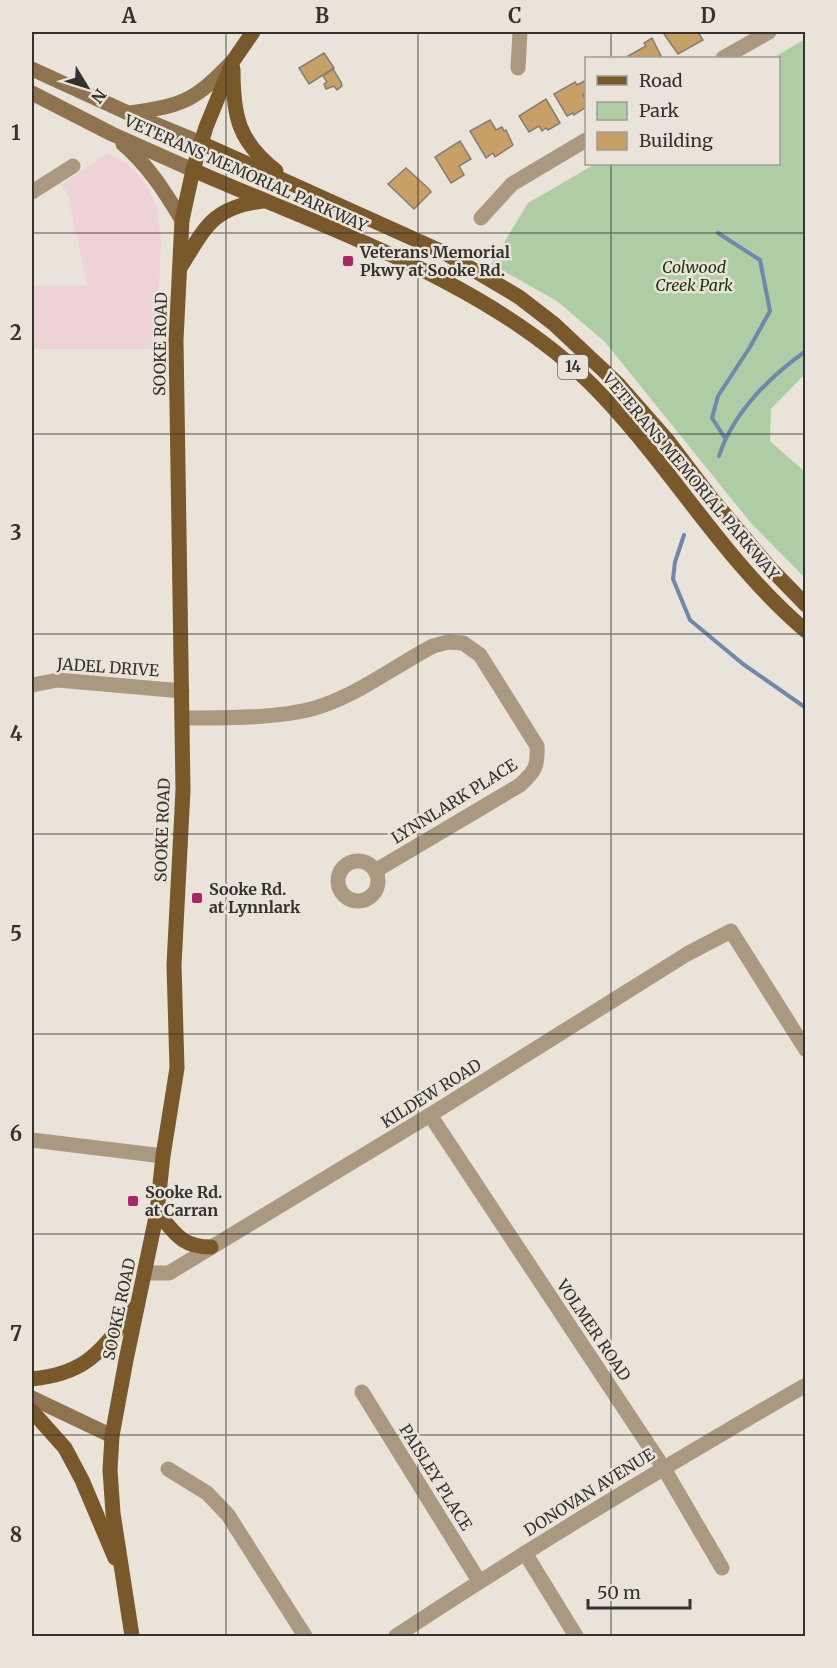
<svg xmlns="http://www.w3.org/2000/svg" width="837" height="1668" font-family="Merriweather,serif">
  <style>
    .commercial { fill: #edd2d6 }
    .green { fill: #afcda5 }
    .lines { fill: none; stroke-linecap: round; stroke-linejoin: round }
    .stream { stroke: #6e88ae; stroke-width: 4 }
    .building { fill: #c89f64; stroke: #847d75; stroke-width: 1.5 }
    .minor { stroke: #ab9880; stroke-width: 15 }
    .secondary { stroke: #8e734f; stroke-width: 15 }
    .primary { stroke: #795929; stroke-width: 15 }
    .grid { fill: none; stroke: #34322e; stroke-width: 1.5; stroke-opacity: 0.55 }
    .poi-dot { fill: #ad2568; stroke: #e9e3d9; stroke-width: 2 }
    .labels { text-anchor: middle; stroke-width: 5; stroke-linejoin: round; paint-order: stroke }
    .shield { fill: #e9e3d9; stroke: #6a6761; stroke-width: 1.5 }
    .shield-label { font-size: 15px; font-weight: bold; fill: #34322e }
    .street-label { font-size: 16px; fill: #34322e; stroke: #e9e3d9 }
    .poi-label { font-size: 16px; font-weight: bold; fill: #34322e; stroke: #e9e3d9; text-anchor: start }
    .park-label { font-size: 16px; font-style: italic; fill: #19340d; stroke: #e9e3d9 }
    .neatline { fill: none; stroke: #34322e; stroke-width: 2 }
    .grid-label { font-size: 20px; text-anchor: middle; font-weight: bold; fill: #34322e }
  </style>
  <rect width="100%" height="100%" fill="#e9e3d9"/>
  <path class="commercial" d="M 107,153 L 127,164 L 139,176 L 148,189 L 157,209 L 161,239 L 156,349 L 32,349 L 32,286 L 87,285 L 68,194 L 62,185 Z"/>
  <path class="green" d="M 805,39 L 805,374 L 771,409 L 770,441 L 805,472 L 805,578 L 751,523 L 605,342 L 557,301 L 491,264 L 528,203 L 595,164 L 778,164 L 778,58 L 773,58 Z"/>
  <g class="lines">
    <g class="stream">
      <path d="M 718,233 L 760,260 L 770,311 L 750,347 L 718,396 L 712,418 L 725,438"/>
      <path d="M 719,456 C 733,413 769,377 806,351"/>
      <path d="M 684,535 L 675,562 L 673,579 L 690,620 L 743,664 L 806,708"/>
    </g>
  </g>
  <g class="building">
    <path d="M 668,32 L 698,32 L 703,40 L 678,54 L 664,34 Z"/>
    <path d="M 652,38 L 662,58 L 629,58 L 628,56 L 646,46 L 644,43 Z"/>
    <path d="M 324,53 L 334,68 L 309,84 L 299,68 Z"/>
    <path d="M 333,69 L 341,82 L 342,86 L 337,90 L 334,86 L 326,89 L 324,84 L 327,82 L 323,76 Z"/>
    <path d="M 586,80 L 586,93 L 583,95 L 586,101 L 586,107 L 574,115 L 573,113 L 567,116 L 554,94 L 575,82 L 577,85 Z"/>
    <path d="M 546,99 L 560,123 L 548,130 L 546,128 L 542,131 L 539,126 L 529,132 L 519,116 Z"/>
    <path d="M 490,120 L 496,130 L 502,127 L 504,131 L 506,130 L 513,145 L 495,157 L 493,153 L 486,158 L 470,131 Z"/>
    <path d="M 460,141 L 471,159 L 459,166 L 464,175 L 451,183 L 435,157 Z"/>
    <path d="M 406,168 L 429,189 L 431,192 L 414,209 L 388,184 Z"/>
  </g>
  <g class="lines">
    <g class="minor">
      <path d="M 723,58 L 769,32"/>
      <path d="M 518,68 L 520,32"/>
      <path d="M 32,192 L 73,166"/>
      <path d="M 481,218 L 512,184 L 586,140"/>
      <path d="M 32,685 L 58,680 L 182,691"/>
      <path d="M 182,718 C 222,718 287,719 324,705 C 363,691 397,665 433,646 L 448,642 L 463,643 L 480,655 L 537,746 C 538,767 535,771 520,785 L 375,871"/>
      <circle cx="358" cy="881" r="20"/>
      <path d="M 430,1115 L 663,1467 L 722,1568"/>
      <path d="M 32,1140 L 163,1156"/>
      <path d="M 145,1273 L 169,1273 L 430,1115 L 687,954 L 731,931 L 806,1050"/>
      <path d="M 362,1392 L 479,1581"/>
      <path d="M 168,1469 L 207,1493 L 228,1515 L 305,1636"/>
      <path d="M 525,1553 L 576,1636"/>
      <path d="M 396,1636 C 529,1548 667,1465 806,1385"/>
    </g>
    <g class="secondary">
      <path d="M 32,69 L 128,113 L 201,143"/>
      <path d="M 32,93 L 112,134 L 193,170"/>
      <path d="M 130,113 C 185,105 194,101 233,61"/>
      <path d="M 123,144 C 148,165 165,192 182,220"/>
      <path d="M 32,1398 L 112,1436"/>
    </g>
    <g class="primary">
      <path d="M 233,69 C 233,116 238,141 276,171"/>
      <path d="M 201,143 L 445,253 L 519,297 L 554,324 L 618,384 L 668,441 L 712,499 L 770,568 L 806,605"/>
      <path d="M 193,170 C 324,228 488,281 591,384 C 668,461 722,560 806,631"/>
      <path d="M 180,268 C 205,228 212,207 263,201"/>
      <path d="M 157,1212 C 175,1233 181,1247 211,1247"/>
      <path d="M 32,1379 C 90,1373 101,1349 136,1307"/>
      <path d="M 32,1411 L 65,1448 L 82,1480 L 115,1558"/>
      <path d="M 132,1636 L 113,1513 L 110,1470 L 112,1436 L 126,1360 L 157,1212 L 163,1156 L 177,1068 L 174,965 L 183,790 L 176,340 L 182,220 L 193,170 L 206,127 L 233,61 L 253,32"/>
    </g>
  </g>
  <path class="grid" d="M 226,32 L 226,1636M 418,32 L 418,1636M 611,32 L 611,58M 611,164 L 611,1636M 32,233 L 806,233M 32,434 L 806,434M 32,634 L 806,634M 32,834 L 806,834M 32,1034 L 806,1034M 32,1234 L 806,1234M 32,1435 L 806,1435"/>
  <g class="poi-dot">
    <rect x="342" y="255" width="12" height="12" rx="3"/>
    <rect x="191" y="892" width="12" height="12" rx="3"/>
    <rect x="127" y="1195" width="12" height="12" rx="3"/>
  </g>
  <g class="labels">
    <rect class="shield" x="558" y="355" width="30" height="24" rx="4.5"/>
    <g class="shield-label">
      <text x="573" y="372">14</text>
    </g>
    <g class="street-label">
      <text transform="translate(246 173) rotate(24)" y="6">VETERANS MEMORIAL PARKWAY</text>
      <text transform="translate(160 344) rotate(-89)" y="6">SOOKE ROAD</text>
      <text transform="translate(691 476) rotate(50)" y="6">VETERANS MEMORIAL PARKWAY</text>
      <text transform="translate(108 667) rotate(4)" y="6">JADEL DRIVE</text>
      <text transform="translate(454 801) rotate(-32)" y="6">LYNNLARK PLACE</text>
      <text transform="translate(162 830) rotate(-88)" y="6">SOOKE ROAD</text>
      <text transform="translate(431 1093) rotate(-32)" y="6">KILDEW ROAD</text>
      <text transform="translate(119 1309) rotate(-78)" y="6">SOOKE ROAD</text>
      <text transform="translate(594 1330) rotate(56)" y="6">VOLMER ROAD</text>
      <text transform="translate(436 1477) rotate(58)" y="6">PAISLEY PLACE</text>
      <text transform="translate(589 1492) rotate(-32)" y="6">DONOVAN AVENUE</text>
    </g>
    <g class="poi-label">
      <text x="360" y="258">Veterans Memorial<tspan x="360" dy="18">Pkwy at Sooke Rd.</tspan></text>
      <text x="209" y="895">Sooke Rd.<tspan x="209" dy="18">at Lynnlark</tspan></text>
      <text x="145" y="1198">Sooke Rd.<tspan x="145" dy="18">at Carran</tspan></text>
    </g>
    <g class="park-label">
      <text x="694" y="273">Colwood<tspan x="694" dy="18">Creek Park</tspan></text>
    </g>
  </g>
  <rect width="837" height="1668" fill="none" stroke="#e9e3d9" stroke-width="66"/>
  <rect x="585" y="57" width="195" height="108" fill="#e9e3d9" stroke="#a19c95" stroke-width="1.5"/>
  <rect x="597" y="76" width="30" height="9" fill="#795929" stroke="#a19c95" stroke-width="1.5"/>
  <text x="639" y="87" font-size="18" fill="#34322e">Road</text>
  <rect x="597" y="102" width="30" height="18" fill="#afcda5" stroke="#a19c95" stroke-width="1.5"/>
  <text x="639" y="117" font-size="18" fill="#34322e">Park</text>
  <rect x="597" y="132" width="30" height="18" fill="#c89f64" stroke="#a19c95" stroke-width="1.5"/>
  <text x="639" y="147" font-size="18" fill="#34322e">Building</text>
  <g transform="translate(87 87) rotate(128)" stroke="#e9e3d9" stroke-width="4.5" paint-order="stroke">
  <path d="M0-4.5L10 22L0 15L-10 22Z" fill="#34322e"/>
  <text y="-9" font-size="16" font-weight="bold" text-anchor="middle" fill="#34322e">N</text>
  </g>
  <path d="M588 1599v9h102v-9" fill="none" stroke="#34322e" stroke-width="3"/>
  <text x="597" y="1599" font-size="18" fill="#34322e" stroke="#e9e3d9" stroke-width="4.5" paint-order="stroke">50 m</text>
  <rect x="33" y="33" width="771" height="1602" class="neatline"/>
  <g class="grid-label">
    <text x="129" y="23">A</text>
    <text x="322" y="23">B</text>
    <text x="515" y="23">C</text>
    <text x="708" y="23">D</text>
    <text x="16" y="140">1</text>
    <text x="16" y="340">2</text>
    <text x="16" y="540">3</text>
    <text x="16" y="741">4</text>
    <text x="16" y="941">5</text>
    <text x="16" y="1141">6</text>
    <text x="16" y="1341">7</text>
    <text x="16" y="1542">8</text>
  </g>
</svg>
